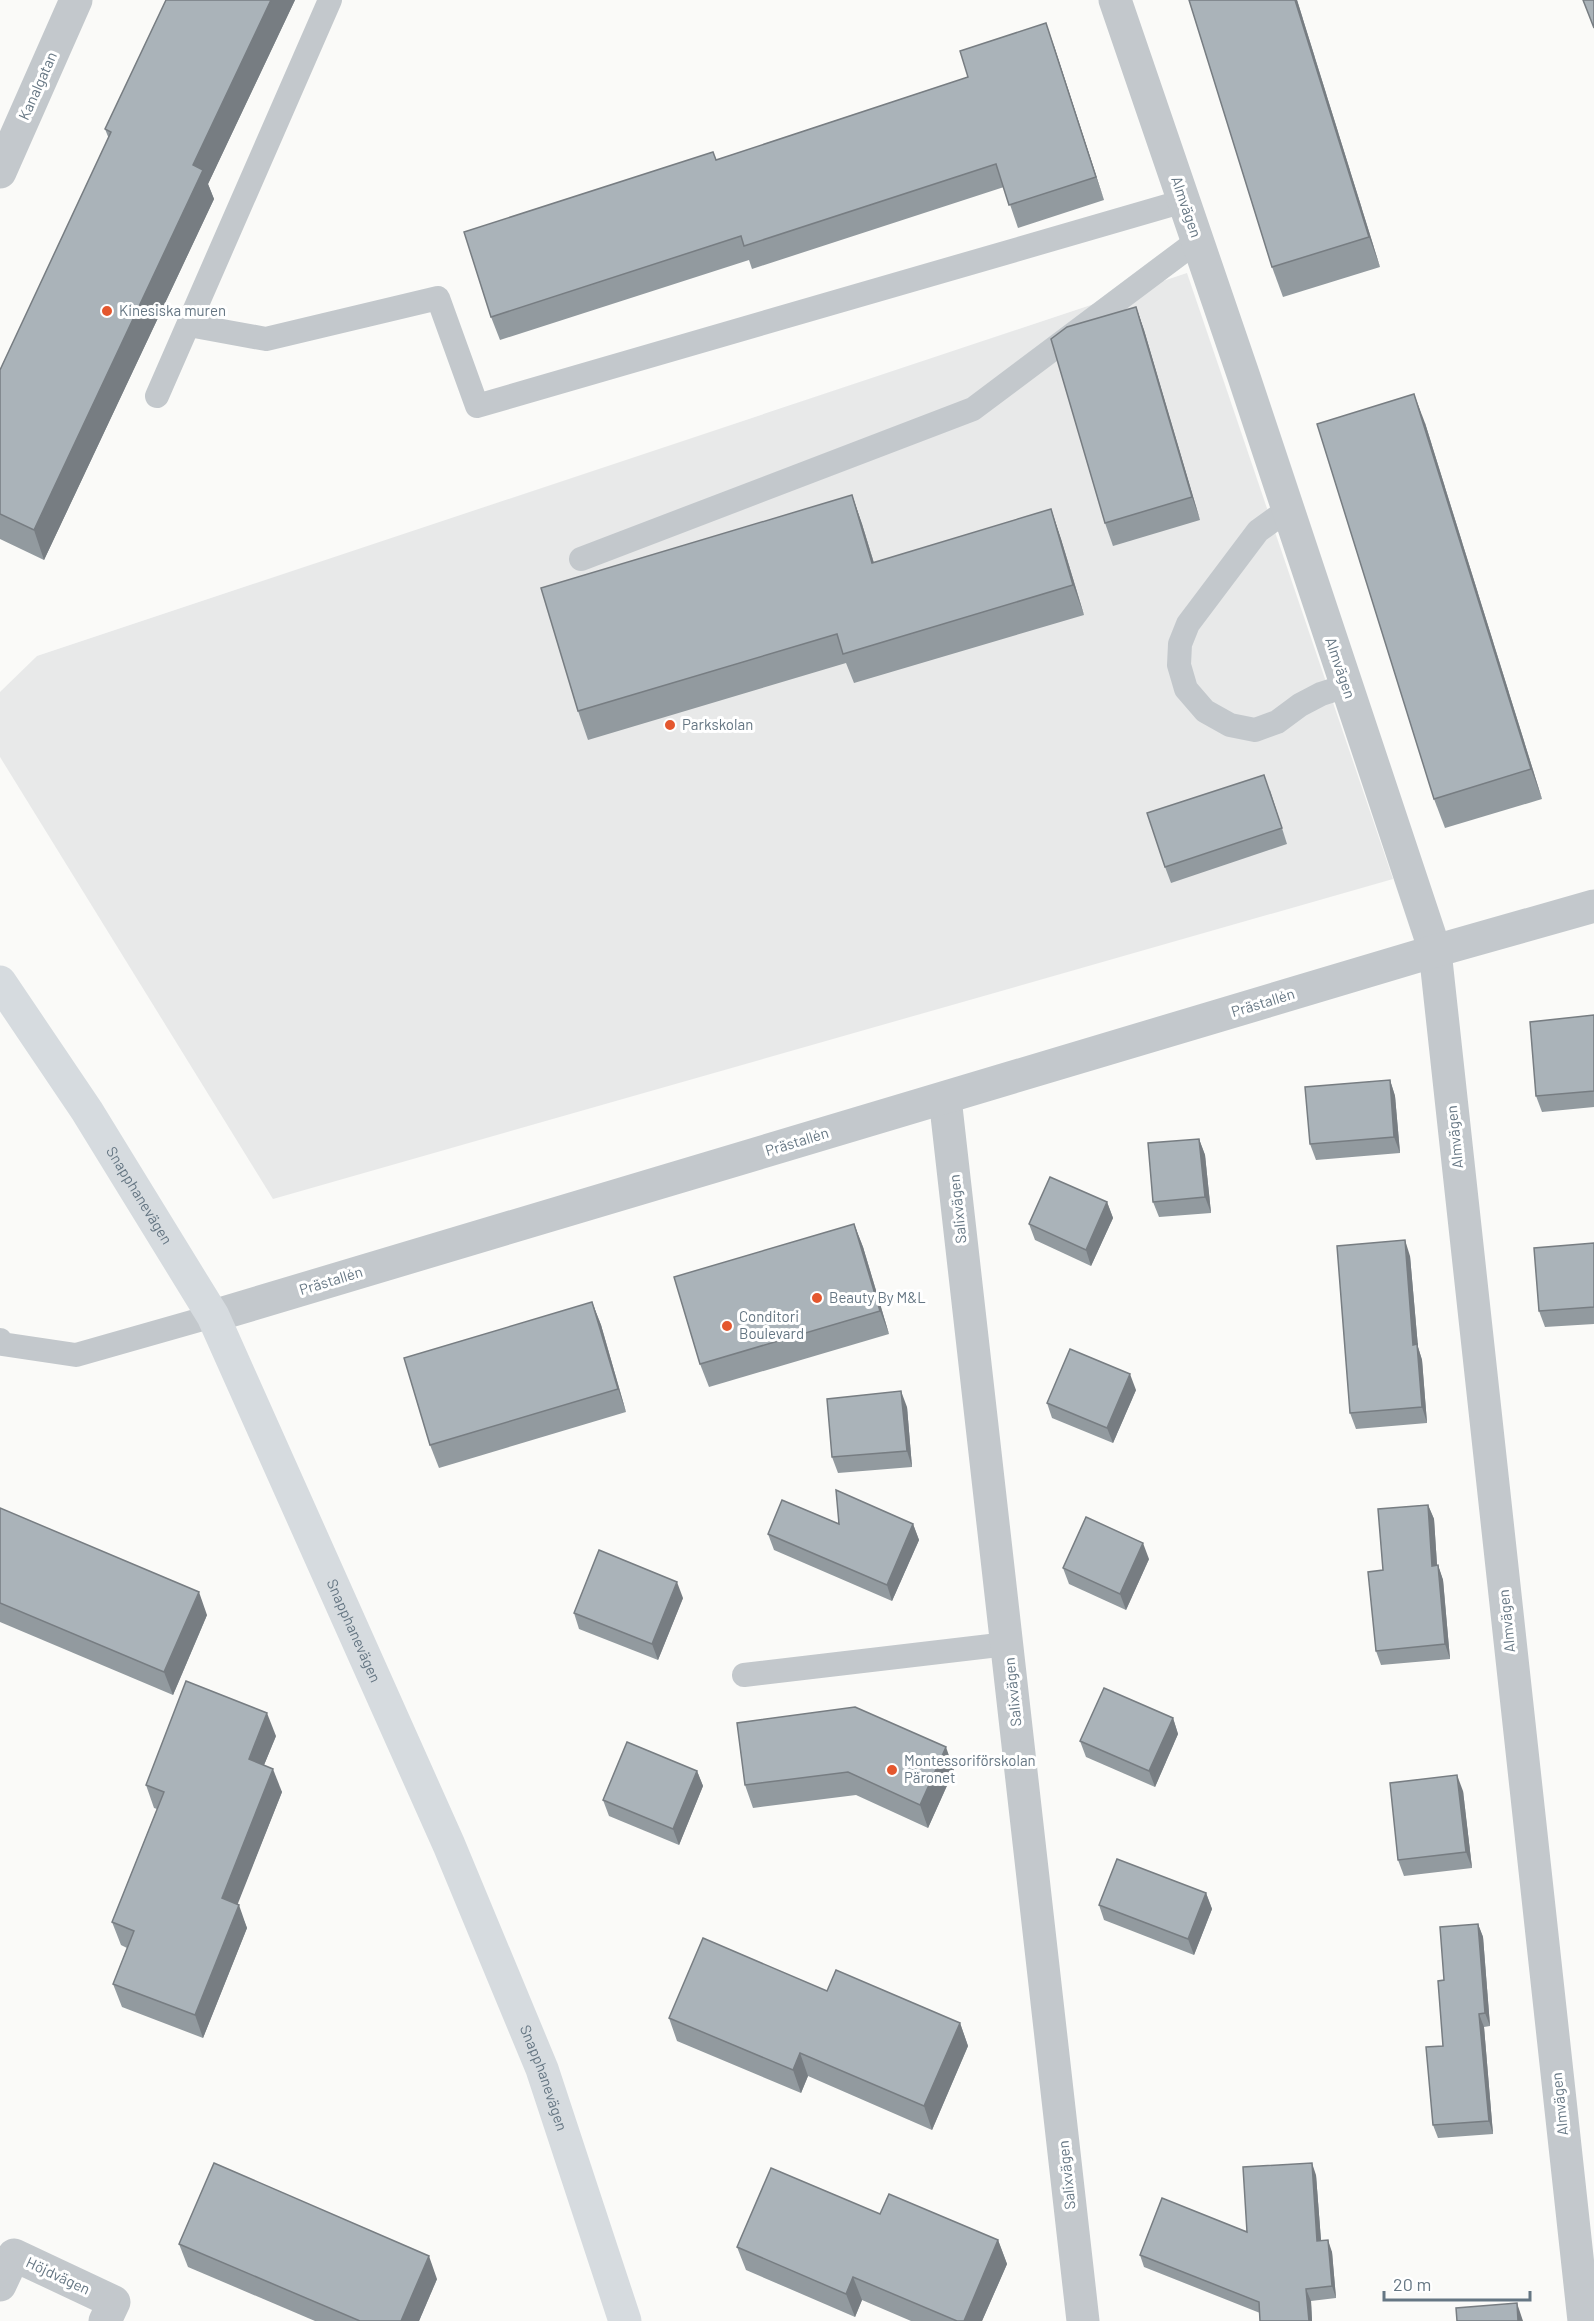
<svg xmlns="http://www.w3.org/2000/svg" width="1594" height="2321" font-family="Barlow,sans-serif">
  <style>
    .built { fill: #e8e9e9 }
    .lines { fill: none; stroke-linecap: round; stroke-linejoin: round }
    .service { stroke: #c3c8cc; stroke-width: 24 }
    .minor { stroke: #c3c8cc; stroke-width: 33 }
    .tertiary { stroke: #c3c8cc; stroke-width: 33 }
    .secondary { stroke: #d6dbdf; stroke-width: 33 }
    .wall { fill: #929a9f }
    .shaded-wall { fill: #777d82 }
    .building { fill: #aab3b9; stroke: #777d82; stroke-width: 1.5 }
    .poi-dot { fill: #e4572e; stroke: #fff; stroke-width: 2 }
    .labels { text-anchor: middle; stroke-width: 6; stroke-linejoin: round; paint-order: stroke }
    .street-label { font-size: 15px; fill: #657683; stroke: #fff }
    .poi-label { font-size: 15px; fill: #657683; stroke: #fff; text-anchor: start }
  </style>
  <rect width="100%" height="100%" fill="#fafaf8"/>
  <path class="built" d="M 1187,273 L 1393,879 L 273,1199 L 0,757 L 0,692 L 37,656 Z"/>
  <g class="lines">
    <g class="service">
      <path d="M 189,325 L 266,339 L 438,298 L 477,406 L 1184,201"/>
      <path d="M 157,396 L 330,0"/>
      <path d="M 1287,510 L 1258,531 L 1188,624 L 1180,644 L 1179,665 L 1186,689 L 1205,711 L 1230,725 L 1255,730 L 1277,722 L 1300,705 L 1321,694 L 1346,686"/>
      <path d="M 581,559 L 973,409 L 1197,241"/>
      <path d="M 0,1340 L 2,1344 L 76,1355 L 213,1316"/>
      <path d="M 744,1675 L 1007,1644"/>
    </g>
    <g class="minor">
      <path d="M 1115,0 L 1243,374 L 1435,951 L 1584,2321"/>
      <path d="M 945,1098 L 1083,2321"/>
      <path d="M 0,2285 L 14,2255 L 114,2302 L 105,2321"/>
    </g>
    <g class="tertiary">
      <path d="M 0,172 L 76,0"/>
      <path d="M 213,1316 L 1435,951 L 1594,906"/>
    </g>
    <path class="secondary" id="s1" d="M 0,982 L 87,1111 L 213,1316 L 449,1845 L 542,2069 L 625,2321"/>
  </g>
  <g class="wall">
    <path d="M 166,0 L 295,0 L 208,184 L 214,199 L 44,560 L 0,539 L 0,370 L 109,139 L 105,129 Z"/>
    <path d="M 1189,0 L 1297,0 L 1380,267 L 1283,297 L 1272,267 Z"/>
    <path d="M 1054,46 L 1104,200 L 1018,228 L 1004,187 L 752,269 L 749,260 L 500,340 L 491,317 L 716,160 L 968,77 Z"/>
    <path d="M 1136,307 L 1144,330 L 1200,520 L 1113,546 L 1105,523 Z"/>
    <path d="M 1425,423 L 1542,799 L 1445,828 L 1434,799 Z"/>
    <path d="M 852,495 L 862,524 L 874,563 L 1051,509 L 1061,539 L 1084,615 L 854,683 L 846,663 L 588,740 L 578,711 Z"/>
    <path d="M 1270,790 L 1287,844 L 1171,883 L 1165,867 Z"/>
    <path d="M 1594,1015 L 1594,1107 L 1542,1112 L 1536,1096 Z"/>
    <path d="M 1390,1080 L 1395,1096 L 1400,1153 L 1316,1160 L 1310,1144 Z"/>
    <path d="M 1199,1139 L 1205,1155 L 1211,1213 L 1159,1217 L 1153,1202 Z"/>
    <path d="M 1107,1202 L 1113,1218 L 1091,1266 L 1035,1240 L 1029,1224 Z"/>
    <path d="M 854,1224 L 863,1247 L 889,1334 L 709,1387 L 700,1364 Z"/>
    <path d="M 1594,1243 L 1594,1324 L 1545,1327 L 1539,1311 Z"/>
    <path d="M 1410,1256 L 1418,1347 L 1422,1360 L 1427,1423 L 1356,1429 L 1350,1413 Z"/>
    <path d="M 592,1302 L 601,1325 L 626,1412 L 439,1468 L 430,1445 Z"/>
    <path d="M 1136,1390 L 1113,1443 L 1052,1418 L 1047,1403 Z"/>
    <path d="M 907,1407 L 912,1467 L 838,1473 L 832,1457 Z"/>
    <path d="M 1428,1505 L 1434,1519 L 1437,1565 L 1438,1565 L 1443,1580 L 1450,1659 L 1381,1665 L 1376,1651 L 1383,1570 Z"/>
    <path d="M 0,1508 L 207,1615 L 173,1695 L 0,1622 Z"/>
    <path d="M 839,1524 L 913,1524 L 919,1540 L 892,1601 L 774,1550 L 768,1534 Z"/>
    <path d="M 1149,1559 L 1126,1610 L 1069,1584 L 1063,1568 Z"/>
    <path d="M 683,1598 L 658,1660 L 579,1629 L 574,1613 Z"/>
    <path d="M 1173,1718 L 1178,1734 L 1155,1787 L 1086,1757 L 1080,1741 Z"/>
    <path d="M 737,1723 L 954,1770 L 928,1828 L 856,1795 L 753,1808 L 745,1785 Z"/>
    <path d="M 276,1736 L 264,1765 L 282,1792 L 237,1904 L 247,1928 L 203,2038 L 122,2007 L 113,1984 L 127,1948 L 121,1945 L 112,1922 L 157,1809 L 154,1808 L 146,1785 Z"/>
    <path d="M 697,1771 L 703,1786 L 679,1845 L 609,1816 L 603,1800 Z"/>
    <path d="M 1463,1791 L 1472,1868 L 1404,1876 L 1398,1860 Z"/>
    <path d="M 1206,1893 L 1212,1909 L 1194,1955 L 1104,1920 L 1099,1905 Z"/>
    <path d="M 1478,1924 L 1483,1937 L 1490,2026 L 1484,2027 L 1493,2134 L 1438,2138 L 1433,2125 L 1443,2046 L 1444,1980 Z"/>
    <path d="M 827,1991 L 960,2023 L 968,2046 L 932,2130 L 808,2076 L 801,2093 L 677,2041 L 669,2018 Z"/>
    <path d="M 1316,2175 L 1321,2241 L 1332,2252 L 1336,2298 L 1311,2301 L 1312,2321 L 1260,2321 L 1260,2313 L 1144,2267 L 1140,2255 L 1247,2232 Z"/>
    <path d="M 880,2214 L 998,2240 L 1007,2264 L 982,2321 L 911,2321 L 862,2300 L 855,2317 L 746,2270 L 737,2247 Z"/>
    <path d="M 179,2244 L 437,2279 L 419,2321 L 315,2321 L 188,2267 Z"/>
  </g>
  <g class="shaded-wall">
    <path d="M 271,0 L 295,0 L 208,184 L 214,199 L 44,560 L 34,530 L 193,165 Z"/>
    <path d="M 1295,0 L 1297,0 L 1380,267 L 1369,237 Z"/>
    <path d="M 1046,23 L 1054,46 L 1104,200 L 1096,177 Z"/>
    <path d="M 1136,307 L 1144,330 L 1200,520 L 1192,497 Z"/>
    <path d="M 1414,394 L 1425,423 L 1542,799 L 1531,769 Z"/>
    <path d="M 852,495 L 862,524 L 883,593 L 872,563 Z"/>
    <path d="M 1051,509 L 1061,539 L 1084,615 L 1073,585 Z"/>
    <path d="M 1390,1080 L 1395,1096 L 1400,1153 L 1394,1137 Z"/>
    <path d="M 1199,1139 L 1205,1155 L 1211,1213 L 1205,1197 Z"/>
    <path d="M 1107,1202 L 1113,1218 L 1091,1266 L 1086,1250 Z"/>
    <path d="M 854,1224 L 863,1247 L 889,1334 L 880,1311 Z"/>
    <path d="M 1405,1240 L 1410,1256 L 1418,1347 L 1422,1360 L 1427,1423 L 1422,1407 L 1413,1345 Z"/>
    <path d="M 592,1302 L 601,1325 L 626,1412 L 618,1389 Z"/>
    <path d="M 1130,1374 L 1136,1390 L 1113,1443 L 1107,1428 Z"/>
    <path d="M 901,1391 L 907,1407 L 912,1467 L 907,1451 Z"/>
    <path d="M 1428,1505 L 1434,1519 L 1438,1580 L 1432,1566 Z"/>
    <path d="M 913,1524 L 919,1540 L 892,1601 L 887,1585 Z"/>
    <path d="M 1143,1543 L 1149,1559 L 1126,1610 L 1120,1594 Z"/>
    <path d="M 1438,1565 L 1443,1580 L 1450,1659 L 1445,1644 Z"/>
    <path d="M 677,1582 L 683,1598 L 658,1660 L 652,1644 Z"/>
    <path d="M 199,1592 L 207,1615 L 173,1695 L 164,1672 Z"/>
    <path d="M 267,1713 L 276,1736 L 257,1782 L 249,1759 Z"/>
    <path d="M 1173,1718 L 1178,1734 L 1155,1787 L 1149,1771 Z"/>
    <path d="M 946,1747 L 954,1770 L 928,1828 L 920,1805 Z"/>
    <path d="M 273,1769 L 282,1792 L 231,1921 L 222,1898 Z"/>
    <path d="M 697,1771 L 703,1786 L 679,1845 L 673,1829 Z"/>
    <path d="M 1457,1775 L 1463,1791 L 1472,1868 L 1466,1852 Z"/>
    <path d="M 1206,1893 L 1212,1909 L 1194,1955 L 1188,1939 Z"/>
    <path d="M 239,1905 L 247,1928 L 203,2038 L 195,2015 Z"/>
    <path d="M 1478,1924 L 1483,1937 L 1490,2026 L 1485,2013 Z"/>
    <path d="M 1479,2014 L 1484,2027 L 1493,2134 L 1489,2121 Z"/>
    <path d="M 960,2023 L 968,2046 L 932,2130 L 924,2106 Z"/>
    <path d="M 800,2053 L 808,2076 L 801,2093 L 793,2070 Z"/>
    <path d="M 1312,2163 L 1316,2175 L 1322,2253 L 1317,2241 Z"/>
    <path d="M 998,2240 L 1007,2264 L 982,2321 L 964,2321 Z"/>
    <path d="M 1328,2240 L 1332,2252 L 1336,2298 L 1332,2286 Z"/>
    <path d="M 429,2256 L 437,2279 L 419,2321 L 401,2321 Z"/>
    <path d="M 853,2277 L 862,2300 L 855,2317 L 846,2294 Z"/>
    <path d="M 1306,2289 L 1311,2301 L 1312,2321 L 1309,2321 Z"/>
    <path d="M 1517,2303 L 1523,2321 L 1518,2321 Z"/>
  </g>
  <g class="building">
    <path d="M 166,0 L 271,0 L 193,165 L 203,170 L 34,530 L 0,514 L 0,370 L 111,132 L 105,129 Z"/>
    <path d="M 1189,0 L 1295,0 L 1369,237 L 1272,267 Z"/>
    <path d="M 1583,0 L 1594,0 L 1594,28 Z"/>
    <path d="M 1046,23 L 1096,177 L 1009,205 L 996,164 L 744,246 L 741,236 L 491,317 L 464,232 L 713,152 L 716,160 L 968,77 L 960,51 Z"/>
    <path d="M 1136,307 L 1192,497 L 1105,523 L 1051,339 L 1067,327 Z"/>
    <path d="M 1414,394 L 1531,769 L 1434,799 L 1317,424 Z"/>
    <path d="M 852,495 L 872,563 L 1051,509 L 1073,585 L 843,654 L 837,634 L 578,711 L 541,588 Z"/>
    <path d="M 1264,775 L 1282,828 L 1165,867 L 1147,813 Z"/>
    <path d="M 1594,1015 L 1594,1091 L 1536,1096 L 1530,1022 Z"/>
    <path d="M 1390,1080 L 1394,1137 L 1310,1144 L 1305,1087 Z"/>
    <path d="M 1199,1139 L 1205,1197 L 1153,1202 L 1148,1143 Z"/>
    <path d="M 1050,1177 L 1107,1202 L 1086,1250 L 1029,1224 Z"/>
    <path d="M 854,1224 L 880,1311 L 700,1364 L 674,1277 Z"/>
    <path d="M 1405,1240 L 1413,1345 L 1417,1344 L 1422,1407 L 1350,1413 L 1337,1246 Z"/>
    <path d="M 1594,1243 L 1594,1307 L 1539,1311 L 1534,1248 Z"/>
    <path d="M 592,1302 L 618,1389 L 430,1445 L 404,1358 Z"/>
    <path d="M 1070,1349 L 1130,1374 L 1107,1428 L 1047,1403 Z"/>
    <path d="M 901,1391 L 907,1451 L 832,1457 L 827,1399 Z"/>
    <path d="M 836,1490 L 913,1524 L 887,1585 L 768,1534 L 782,1500 L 839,1524 Z"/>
    <path d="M 1428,1505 L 1432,1566 L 1438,1565 L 1445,1644 L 1376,1651 L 1368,1572 L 1383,1570 L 1378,1509 Z"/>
    <path d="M 0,1508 L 199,1592 L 164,1672 L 0,1603 Z"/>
    <path d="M 1086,1517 L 1143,1543 L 1120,1594 L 1063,1568 Z"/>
    <path d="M 599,1550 L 677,1582 L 652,1644 L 574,1613 Z"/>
    <path d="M 186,1681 L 267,1713 L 249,1759 L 273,1769 L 222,1898 L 239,1905 L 195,2015 L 113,1984 L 134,1931 L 112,1922 L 164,1792 L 146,1785 Z"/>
    <path d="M 1104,1688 L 1173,1718 L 1149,1771 L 1080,1741 Z"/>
    <path d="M 855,1707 L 946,1747 L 920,1805 L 848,1772 L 745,1785 L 737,1723 Z"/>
    <path d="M 627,1742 L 697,1771 L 673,1829 L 603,1800 Z"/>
    <path d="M 1457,1775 L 1466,1852 L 1398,1860 L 1390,1783 Z"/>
    <path d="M 1117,1859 L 1206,1893 L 1188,1939 L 1099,1905 Z"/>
    <path d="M 1478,1924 L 1485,2013 L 1479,2014 L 1489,2121 L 1433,2125 L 1426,2047 L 1443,2046 L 1438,1981 L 1444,1980 L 1440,1927 Z"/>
    <path d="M 703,1938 L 827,1991 L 836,1970 L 960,2023 L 924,2106 L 800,2053 L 793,2070 L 669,2018 Z"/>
    <path d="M 214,2163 L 429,2256 L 401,2321 L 360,2321 L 179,2244 Z"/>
    <path d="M 1312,2163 L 1317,2241 L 1328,2240 L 1332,2286 L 1306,2289 L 1309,2321 L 1260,2321 L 1259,2302 L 1140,2255 L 1162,2198 L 1247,2232 L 1243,2167 Z"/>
    <path d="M 771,2168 L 880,2214 L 889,2194 L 998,2240 L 964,2321 L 957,2321 L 853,2277 L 846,2294 L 737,2247 Z"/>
    <path d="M 1517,2303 L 1518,2321 L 1457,2321 L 1456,2308 Z"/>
  </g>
  <g class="poi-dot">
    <circle cx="107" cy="311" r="6"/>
    <circle cx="670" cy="725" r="6"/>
    <circle cx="817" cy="1298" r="6"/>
    <circle cx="727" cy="1326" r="6"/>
    <circle cx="892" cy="1770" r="6"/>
  </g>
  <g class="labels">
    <g class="street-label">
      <text transform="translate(38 86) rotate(-66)" y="5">Kanalgatan</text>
      <text transform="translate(1186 207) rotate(71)" y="5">Almvägen</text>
      <text transform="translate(1340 668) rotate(71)" y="5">Almvägen</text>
      <text transform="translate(1263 1003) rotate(-17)" y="5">Prästallén</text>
      <text transform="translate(1455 1137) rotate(-96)" y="5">Almvägen</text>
      <text transform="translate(797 1142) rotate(-17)" y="5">Prästallén</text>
      <text dy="5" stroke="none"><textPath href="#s1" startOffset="255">Snapphanevägen</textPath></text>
      <text transform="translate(958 1209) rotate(-96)" y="5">Salixvägen</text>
      <text transform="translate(331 1281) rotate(-17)" y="5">Prästallén</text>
      <text transform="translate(1507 1621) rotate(-96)" y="5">Almvägen</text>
      <text dy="5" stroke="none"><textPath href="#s1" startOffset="741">Snapphanevägen</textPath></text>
      <text transform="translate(1013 1692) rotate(-96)" y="5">Salixvägen</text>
      <text dy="5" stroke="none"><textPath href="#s1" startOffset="1227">Snapphanevägen</textPath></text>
      <text transform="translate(1560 2104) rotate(-96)" y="5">Almvägen</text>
      <text transform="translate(1067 2175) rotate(-96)" y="5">Salixvägen</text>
      <text transform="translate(58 2276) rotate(25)" y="5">Höjdvägen</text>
    </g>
    <g class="poi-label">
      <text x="119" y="316">Kinesiska muren</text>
      <text x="682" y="730">Parkskolan</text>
      <text x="829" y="1303">Beauty By M&amp;L</text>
      <text x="739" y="1322">Conditori<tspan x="739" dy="17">Boulevard</tspan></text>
      <text x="904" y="1766">Montessoriförskolan<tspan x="904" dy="17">Päronet</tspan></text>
    </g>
  </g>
  <path d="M1384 2291v9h146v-9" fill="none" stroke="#657683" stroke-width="3"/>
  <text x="1393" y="2291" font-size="18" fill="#657683" stroke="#ffffff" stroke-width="4.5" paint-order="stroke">20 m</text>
</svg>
